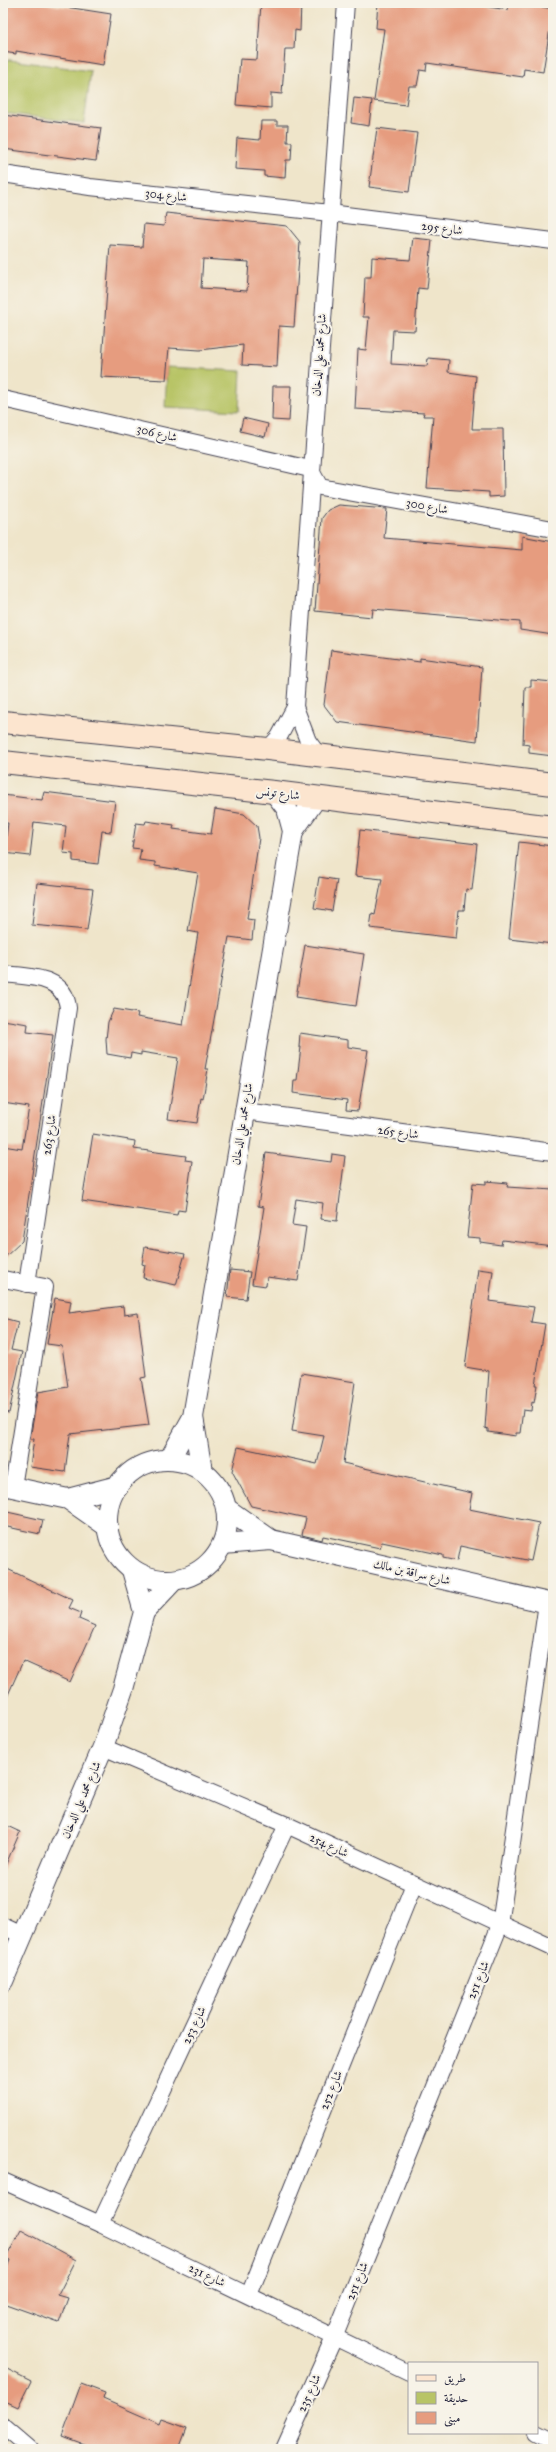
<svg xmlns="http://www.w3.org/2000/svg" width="556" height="2452" font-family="'IM FELL Great Primer',Amiri,serif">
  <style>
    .green { fill: #b8c466; stroke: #6d7350 }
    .building { fill: #e69c7f; fill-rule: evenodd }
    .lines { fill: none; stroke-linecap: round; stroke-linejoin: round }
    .minor-casing { stroke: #413f50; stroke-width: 18 }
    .tertiary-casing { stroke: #413f50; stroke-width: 22 }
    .secondary-casing { stroke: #413f50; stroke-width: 24 }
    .minor { stroke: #fff; stroke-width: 16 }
    .tertiary { stroke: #fff; stroke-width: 20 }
    .secondary { stroke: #fce5cf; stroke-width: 22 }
    .labels { text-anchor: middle; stroke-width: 4; stroke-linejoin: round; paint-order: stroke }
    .street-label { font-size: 12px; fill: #22223b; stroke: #f7f3e8 }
  </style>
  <rect width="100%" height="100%" fill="#f7f3e8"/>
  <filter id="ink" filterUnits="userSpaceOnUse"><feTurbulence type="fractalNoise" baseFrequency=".025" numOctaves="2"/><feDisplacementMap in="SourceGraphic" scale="8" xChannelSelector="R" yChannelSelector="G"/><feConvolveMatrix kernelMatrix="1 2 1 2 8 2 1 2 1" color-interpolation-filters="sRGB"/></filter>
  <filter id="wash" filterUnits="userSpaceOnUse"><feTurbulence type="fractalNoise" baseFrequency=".012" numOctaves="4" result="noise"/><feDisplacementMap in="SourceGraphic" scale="16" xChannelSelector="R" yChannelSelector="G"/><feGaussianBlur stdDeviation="0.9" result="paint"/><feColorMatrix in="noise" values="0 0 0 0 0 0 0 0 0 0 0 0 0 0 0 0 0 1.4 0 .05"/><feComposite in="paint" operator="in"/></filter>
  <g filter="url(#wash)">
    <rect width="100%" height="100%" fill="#efe5ca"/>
    <g class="green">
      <path d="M 3,59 L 91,71 L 84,123 L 3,113 Z"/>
      <path d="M 167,367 L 241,371 L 239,411 L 165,407 Z"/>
    </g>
    <g id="blocks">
      <g class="building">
        <path d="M 3,3 L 40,3 L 111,14 L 103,65 L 16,51 L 16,54 L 3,52 Z"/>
        <path d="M 261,3 L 301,3 L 300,31 L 295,30 L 294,49 L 285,49 L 282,94 L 271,93 L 271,108 L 236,105 L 240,59 L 257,60 Z"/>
        <path d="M 378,3 L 463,3 L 508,10 L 509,3 L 531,3 L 531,5 L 553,9 L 543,72 L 524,69 L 523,77 L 427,63 L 426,71 L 420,70 L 417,86 L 409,86 L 406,105 L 374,101 L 384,29 L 376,28 Z"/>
        <path d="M 354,98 L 372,100 L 369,126 L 351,123 Z"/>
        <path d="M 3,115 L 101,128 L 96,161 L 3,149 Z"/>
        <path d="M 261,121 L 277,121 L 277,125 L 288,125 L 287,142 L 292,142 L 291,160 L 286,160 L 285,178 L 264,176 L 264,171 L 235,169 L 237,138 L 260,140 Z"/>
        <path d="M 377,128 L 417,133 L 409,192 L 369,187 Z"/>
        <path d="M 166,213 L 287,226 L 300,242 L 294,327 L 279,326 L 277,367 L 242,365 L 243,345 L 200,350 L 169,348 L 166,380 L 101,377 L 110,245 L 142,247 L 144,224 L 164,226 ZM 203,259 L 249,262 L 247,291 L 201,288 Z"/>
        <path d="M 413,238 L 432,240 L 427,289 L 418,288 L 415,331 L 393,330 L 391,364 L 427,366 L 428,358 L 449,360 L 448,372 L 476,376 L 472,429 L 503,429 L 504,496 L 489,497 L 489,492 L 427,488 L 433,416 L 423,416 L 424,413 L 355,409 L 358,349 L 366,350 L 369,317 L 363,317 L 365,277 L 371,277 L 372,257 L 410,260 Z"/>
        <path d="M 273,386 L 291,386 L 289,421 L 272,420 Z"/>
        <path d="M 243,418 L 268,424 L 265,437 L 240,431 Z"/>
        <path d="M 339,505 L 387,509 L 384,538 L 522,550 L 522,536 L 553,542 L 553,635 L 520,630 L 520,622 L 373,609 L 372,617 L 315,611 L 322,518 L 328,510 Z"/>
        <path d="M 331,650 L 420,662 L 420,658 L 482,667 L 477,741 L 337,722 L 324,705 Z"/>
        <path d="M 531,680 L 553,682 L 553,756 L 529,753 L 529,745 L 523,744 L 525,687 L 531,687 Z"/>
        <path d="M 44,792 L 115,801 L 111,832 L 102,831 L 98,864 L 73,861 L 73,854 L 63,853 L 66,826 L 34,822 L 30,856 L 4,853 L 8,823 L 3,823 L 3,795 L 42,800 Z"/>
        <path d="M 215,809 L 244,814 L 257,826 L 259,838 L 247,919 L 254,920 L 252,940 L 229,937 L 205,1069 L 208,1069 L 203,1099 L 201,1098 L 197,1123 L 168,1119 L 178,1058 L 141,1052 L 141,1055 L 131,1053 L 130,1058 L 107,1054 L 106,1039 L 108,1022 L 114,1009 L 138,1013 L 137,1017 L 183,1025 L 198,933 L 188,931 L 198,873 L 155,866 L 155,862 L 139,860 L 141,849 L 132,848 L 136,823 L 145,824 L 146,821 L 174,825 L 173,829 L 211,834 Z"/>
        <path d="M 360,830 L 477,844 L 472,890 L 466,889 L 464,910 L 459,910 L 456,938 L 370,928 L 372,914 L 375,915 L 382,879 L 355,876 Z"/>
        <path d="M 519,842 L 553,846 L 553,944 L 509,939 Z"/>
        <path d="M 319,877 L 337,880 L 332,911 L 314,908 Z"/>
        <path d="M 37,883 L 93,889 L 87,930 L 32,925 Z"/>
        <path d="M 305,945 L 364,954 L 356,1006 L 296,997 Z"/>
        <path d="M 3,1020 L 28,1024 L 27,1032 L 53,1035 L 22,1241 L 3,1259 L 3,1146 L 22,1149 L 29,1107 L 3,1103 Z"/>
        <path d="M 300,1033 L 348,1040 L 348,1047 L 368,1050 L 358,1111 L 346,1110 L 347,1100 L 293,1093 L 294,1080 L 297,1080 L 301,1047 L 299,1047 Z"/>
        <path d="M 93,1134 L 135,1141 L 134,1149 L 186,1156 L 185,1160 L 192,1161 L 185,1211 L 178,1210 L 177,1215 L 82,1201 Z"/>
        <path d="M 266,1153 L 331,1162 L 332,1154 L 345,1156 L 337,1221 L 321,1219 L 323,1203 L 296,1199 L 292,1225 L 306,1227 L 298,1281 L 267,1277 L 266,1286 L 252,1284 L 264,1207 L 258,1206 Z"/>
        <path d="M 486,1181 L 508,1183 L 507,1187 L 553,1190 L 553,1246 L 502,1240 L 501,1245 L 480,1242 L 480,1238 L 467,1237 L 473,1183 L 486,1184 Z"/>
        <path d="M 145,1247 L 185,1254 L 176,1285 L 143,1278 L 145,1265 L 142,1264 Z"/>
        <path d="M 478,1269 L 493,1271 L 489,1301 L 534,1307 L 531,1322 L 545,1324 L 535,1385 L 537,1385 L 534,1403 L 532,1402 L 531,1411 L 523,1410 L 520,1433 L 516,1433 L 516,1436 L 488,1432 L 488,1429 L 485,1428 L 489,1371 L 465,1367 Z"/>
        <path d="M 230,1270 L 250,1272 L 246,1299 L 227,1297 Z"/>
        <path d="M 55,1298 L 71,1301 L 69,1313 L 123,1306 L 124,1315 L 138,1313 L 146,1377 L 141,1378 L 149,1425 L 70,1434 L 65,1472 L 30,1467 L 34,1439 L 30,1439 L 38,1392 L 68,1387 L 62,1346 L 47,1344 Z"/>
        <path d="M 3,1318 L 18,1322 L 11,1350 L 22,1352 L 9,1413 L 3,1412 Z"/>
        <path d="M 301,1373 L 355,1382 L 343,1463 L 472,1493 L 469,1509 L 539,1523 L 531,1561 L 460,1546 L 457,1561 L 443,1558 L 443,1555 L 382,1542 L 380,1548 L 323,1536 L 322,1540 L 302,1535 L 306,1518 L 251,1506 L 232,1471 L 238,1447 L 317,1464 L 324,1436 L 292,1431 Z"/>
        <path d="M 3,1511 L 43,1520 L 40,1534 L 3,1526 Z"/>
        <path d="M 3,1567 L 73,1600 L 69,1608 L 81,1613 L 79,1619 L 95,1626 L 70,1682 L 23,1661 L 3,1706 Z"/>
        <path d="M 3,1824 L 20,1832 L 3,1871 Z"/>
        <path d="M 21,2230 L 76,2260 L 58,2295 L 68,2298 L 59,2323 L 3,2303 L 3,2278 L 10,2260 L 6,2258 Z"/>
        <path d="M 3,2367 L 31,2381 L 18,2407 L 3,2400 Z"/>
        <path d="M 81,2384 L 105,2393 L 103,2399 L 160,2424 L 162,2419 L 187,2428 L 179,2449 L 97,2449 L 62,2436 Z"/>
      </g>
    </g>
  </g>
  <g filter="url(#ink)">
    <use href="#blocks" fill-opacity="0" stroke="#413f50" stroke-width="1"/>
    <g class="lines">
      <defs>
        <g id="minor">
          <path d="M 3,174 L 90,187 L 330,213 L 553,241"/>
          <path d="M 3,399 L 310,469 L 320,487 L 553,529"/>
          <path d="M 295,707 L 308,741 L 319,756"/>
          <path d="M 268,749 L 279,737 L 295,707 L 346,3"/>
          <path d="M 3,974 C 28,977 65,975 68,1008 L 27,1284"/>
          <path d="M 244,1111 L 553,1152"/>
          <path d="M 3,1279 L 45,1287 L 13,1487"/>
          <path d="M 103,1747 L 287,1825 L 553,1948"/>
          <path d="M 3,1926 L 24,1936"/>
          <path d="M 3,2181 L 100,2224 L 409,2373"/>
          <path d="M 100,2224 L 287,1825"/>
          <path d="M 249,2295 L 414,1884"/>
          <path d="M 3,2426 L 30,2449"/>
          <path d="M 537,2432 L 553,2440"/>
          <path d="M 284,2449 L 334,2338 L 500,1925 L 547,1603"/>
        </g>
        <g id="tertiary">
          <path d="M 293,831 L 317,797"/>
          <path d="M 193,1417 L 202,1471"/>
          <circle cx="167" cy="1520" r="60"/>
          <path d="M 169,1460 L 193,1417 L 293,831 L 287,809 L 274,792"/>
          <path d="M 3,1485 L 68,1499 L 108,1527"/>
          <path d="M 68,1499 L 118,1486"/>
          <path d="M 227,1509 L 271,1540"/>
          <path d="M 223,1544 L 271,1540 L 553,1604"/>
          <path d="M 144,1612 L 174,1580"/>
          <path d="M 3,1981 L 103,1747 L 123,1689 L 144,1612 L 132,1570"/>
        </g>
        <g id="secondary">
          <path d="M 3,722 L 268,749 L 553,784"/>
          <path d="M 3,762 L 274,792 L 553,827"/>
        </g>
      </defs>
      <use href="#minor" class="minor-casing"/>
      <use href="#tertiary" class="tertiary-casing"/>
      <use href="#secondary" class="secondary-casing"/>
      <use href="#minor" class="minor"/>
      <use href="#tertiary" class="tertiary"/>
      <use href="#secondary" class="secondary"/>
    </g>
  </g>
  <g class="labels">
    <g class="street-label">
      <text transform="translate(166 195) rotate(6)" y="4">شارع 304</text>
      <text transform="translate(442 228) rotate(7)" y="4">شارع 295</text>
      <text transform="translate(319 355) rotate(-86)" y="4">شارع محمد علي الدخان</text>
      <text transform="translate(157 433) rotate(13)" y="4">شارع 306</text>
      <text transform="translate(427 506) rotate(10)" y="4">شارع 300</text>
      <text transform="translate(278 793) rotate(7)" y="4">شارع تونس</text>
      <text transform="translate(242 1124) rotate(-81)" y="4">شارع محمد علي الدخان</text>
      <text transform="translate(398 1132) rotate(7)" y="4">شارع 265</text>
      <text transform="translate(49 1135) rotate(-82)" y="4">شارع 263</text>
      <text transform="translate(412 1572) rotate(13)" y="4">شارع سراقة بن مالك</text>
      <text transform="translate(81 1800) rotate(-67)" y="4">شارع محمد علي الدخان</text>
      <text transform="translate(329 1845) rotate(25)" y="4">شارع 254</text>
      <text transform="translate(478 1980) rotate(-68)" y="4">شارع 251</text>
      <text transform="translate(194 2025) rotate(-65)" y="4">شارع 253</text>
      <text transform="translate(331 2090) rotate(-68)" y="4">شارع 252</text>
      <text transform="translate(207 2275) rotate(25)" y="4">شارع 231</text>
      <text transform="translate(357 2281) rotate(-68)" y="4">شارع 251</text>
      <text transform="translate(309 2393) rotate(-66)" y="4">شارع 235</text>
    </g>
  </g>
  <rect width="556" height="2452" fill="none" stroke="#f7f3e8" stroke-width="16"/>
  <rect x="408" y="2362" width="130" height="72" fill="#f7f3e8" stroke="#a29fa3"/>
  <rect x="416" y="2375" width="20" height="6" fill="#fce5cf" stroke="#a29fa3"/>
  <text x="444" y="2382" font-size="12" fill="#22223b">طريق</text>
  <rect x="416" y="2392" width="20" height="12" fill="#b8c466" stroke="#a29fa3"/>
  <text x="444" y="2402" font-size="12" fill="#22223b">حديقة</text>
  <rect x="416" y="2412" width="20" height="12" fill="#e69c7f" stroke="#a29fa3"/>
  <text x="444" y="2422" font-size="12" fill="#22223b">مبنى</text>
</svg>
